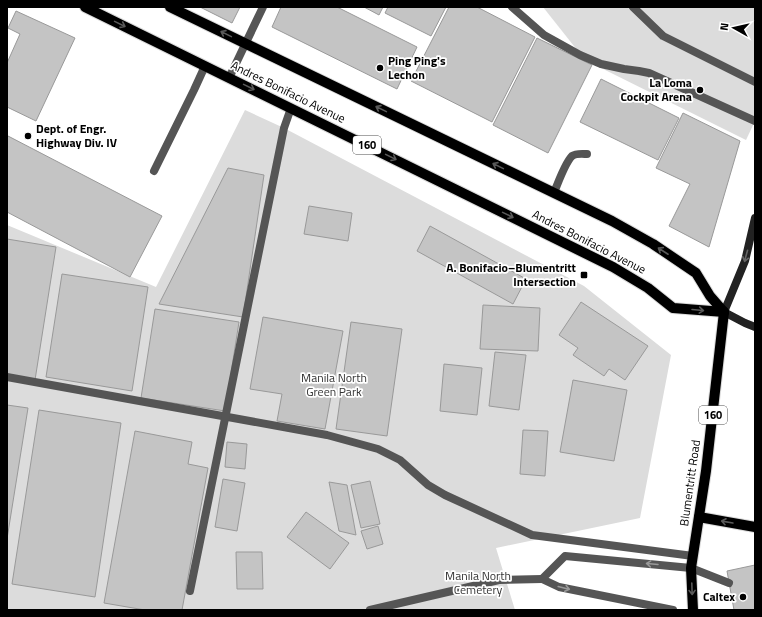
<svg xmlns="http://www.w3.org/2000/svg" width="762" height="617" font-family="'Titillium Web',sans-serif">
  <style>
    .green { fill: #dcdcdc }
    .building { fill: #c4c4c4; stroke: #999 }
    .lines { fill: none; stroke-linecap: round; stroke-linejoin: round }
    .primary-casing { stroke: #dbdbdb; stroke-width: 12 }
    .lane { stroke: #555; stroke-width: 8 }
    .street { stroke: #555; stroke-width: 8 }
    .secondary { stroke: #222; stroke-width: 8 }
    .primary { stroke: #000; stroke-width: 10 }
    .oneway { stroke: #595959 }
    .oneway2 { stroke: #646464 }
    .oneway3 { stroke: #999 }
    .poi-dot { fill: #000; stroke: #fff; stroke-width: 1.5 }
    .labels { text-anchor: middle; stroke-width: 3.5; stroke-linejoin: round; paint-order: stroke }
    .shield { fill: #fff; stroke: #4c4c4c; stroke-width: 1 }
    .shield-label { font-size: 11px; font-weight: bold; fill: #000 }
    .poi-label { font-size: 12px; font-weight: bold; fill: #000; stroke: #fff; text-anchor: end }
    .street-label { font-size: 12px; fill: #000; stroke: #fff }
    .park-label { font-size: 12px; fill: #333; stroke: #fff }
  </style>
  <rect width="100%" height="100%" fill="#fff"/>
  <g class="green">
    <path d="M 543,7 L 755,7 L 755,121 L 746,140 L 585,60 Z"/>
    <path d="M 245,110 L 284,128 L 584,286 L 671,355 L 640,518 L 496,548 L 515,610 L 7,610 L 7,225 L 156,287 Z"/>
  </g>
  <g class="building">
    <path d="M 200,7 L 240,7 L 232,23 Z"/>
    <path d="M 281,7 L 337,7 L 417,47 L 397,89 L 272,27 Z"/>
    <path d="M 364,7 L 383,7 L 379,15 Z"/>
    <path d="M 388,7 L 446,7 L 431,36 L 385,13 Z"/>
    <path d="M 449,7 L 477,7 L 535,37 L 492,122 L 411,81 Z"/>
    <path d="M 16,11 L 75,38 L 36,121 L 7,107 L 7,63 L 20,34 L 8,28 Z"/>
    <path d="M 537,38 L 592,65 L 548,153 L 493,125 Z"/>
    <path d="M 601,79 L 679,118 L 658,160 L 580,122 Z"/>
    <path d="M 683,113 L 740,141 L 709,247 L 669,226 L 690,184 L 656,168 Z"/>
    <path d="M 8,136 L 162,216 L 130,277 L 7,212 L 7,138 Z"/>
    <path d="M 228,168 L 264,175 L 243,317 L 159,304 Z"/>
    <path d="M 309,206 L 352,213 L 348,241 L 304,234 Z"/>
    <path d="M 430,226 L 526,279 L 513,304 L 417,251 Z"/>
    <path d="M 7,239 L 56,247 L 35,380 L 7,375 Z"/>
    <path d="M 62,274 L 148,287 L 132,391 L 46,377 Z"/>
    <path d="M 581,302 L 648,346 L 625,380 L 609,369 L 604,376 L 573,355 L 578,348 L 559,335 Z"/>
    <path d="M 483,305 L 540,308 L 538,351 L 480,349 Z"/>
    <path d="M 155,309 L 239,322 L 225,411 L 141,398 Z"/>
    <path d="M 263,317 L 343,331 L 325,429 L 277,421 L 282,394 L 250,389 Z"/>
    <path d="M 351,322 L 402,329 L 387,436 L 336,429 Z"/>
    <path d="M 495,352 L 526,355 L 519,410 L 489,406 Z"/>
    <path d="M 444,364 L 482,368 L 477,415 L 440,411 Z"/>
    <path d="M 573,380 L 627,390 L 614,461 L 560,452 Z"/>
    <path d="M 7,405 L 28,408 L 7,539 Z"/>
    <path d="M 39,410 L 121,423 L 95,597 L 12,584 Z"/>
    <path d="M 523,430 L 548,431 L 545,476 L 520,474 Z"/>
    <path d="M 135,431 L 192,442 L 188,464 L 208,468 L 182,610 L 145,610 L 104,603 Z"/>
    <path d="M 227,442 L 247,444 L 245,469 L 225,467 Z"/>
    <path d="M 223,479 L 245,483 L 237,531 L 215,527 Z"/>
    <path d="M 370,481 L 380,524 L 361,528 L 351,485 Z"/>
    <path d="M 329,482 L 347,485 L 356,535 L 339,531 Z"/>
    <path d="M 306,512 L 349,543 L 330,569 L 287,537 Z"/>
    <path d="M 378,526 L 383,544 L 367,549 L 361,531 Z"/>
    <path d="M 236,552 L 262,552 L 263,589 L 237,589 Z"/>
    <path d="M 755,565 L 755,610 L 734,610 L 727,571 Z"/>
  </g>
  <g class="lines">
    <defs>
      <g id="primary">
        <path d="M 85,7 L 613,267 L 648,288 L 673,308 L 724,312"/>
        <path d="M 170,7 L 612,221 L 653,244 L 696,273 L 710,296 L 724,312"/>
        <path d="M 699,517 L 755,527"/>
        <path d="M 693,610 L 691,568 L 706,471 L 724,312"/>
      </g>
    </defs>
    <use href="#primary" class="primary-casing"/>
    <g class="lane">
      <path d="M 512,7 L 544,35 L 580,55 L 601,64 L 624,69 L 639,71 L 649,73 L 755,121"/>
      <path d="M 633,7 L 663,36 L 755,82"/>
      <path d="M 154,171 L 194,90 L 205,66"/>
      <path d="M 554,193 C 557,185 566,162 572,156 C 576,153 583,154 587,154"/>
      <path d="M 7,377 L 327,435 L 378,449 L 400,460 L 428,485 L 445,495 L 532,535 L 693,556"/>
      <path d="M 190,591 L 284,128 L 291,108"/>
      <path d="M 370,610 L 499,580 L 542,579"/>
      <path d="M 673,610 L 559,587 L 542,579 L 565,556 L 691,568 L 729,583"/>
    </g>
    <path class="street" d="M 229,78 L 263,7"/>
    <path class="secondary" d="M 755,218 L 745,261 L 724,312 L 745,323 L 755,327"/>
    <use href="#primary" class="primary"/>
  </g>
  <defs><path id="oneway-shaft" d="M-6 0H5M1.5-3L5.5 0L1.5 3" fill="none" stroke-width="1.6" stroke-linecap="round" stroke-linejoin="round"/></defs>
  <g class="oneway">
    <use href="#oneway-shaft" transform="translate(120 24) rotate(26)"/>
    <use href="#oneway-shaft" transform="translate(226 34) rotate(-154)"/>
    <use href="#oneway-shaft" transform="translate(249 87) rotate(26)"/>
    <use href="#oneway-shaft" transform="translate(381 109) rotate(-154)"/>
    <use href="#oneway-shaft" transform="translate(391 157) rotate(26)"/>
    <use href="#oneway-shaft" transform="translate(498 166) rotate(-154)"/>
    <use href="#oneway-shaft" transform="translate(508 215) rotate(26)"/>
    <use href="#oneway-shaft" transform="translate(663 251) rotate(-147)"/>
    <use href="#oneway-shaft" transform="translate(698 310) rotate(5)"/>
    <use href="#oneway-shaft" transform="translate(727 522) rotate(-170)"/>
    <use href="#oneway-shaft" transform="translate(692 589) rotate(88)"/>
  </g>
  <use class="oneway2" href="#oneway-shaft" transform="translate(746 256) rotate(105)"/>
  <g class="oneway3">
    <use href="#oneway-shaft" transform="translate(652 564) rotate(-175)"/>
    <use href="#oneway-shaft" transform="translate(564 588) rotate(14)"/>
  </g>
  <g class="poi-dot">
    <circle cx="380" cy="68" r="4"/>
    <circle cx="700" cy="90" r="4"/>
    <circle cx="28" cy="136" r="4"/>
    <rect x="580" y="271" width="8" height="8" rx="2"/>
    <circle cx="743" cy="597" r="4"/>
  </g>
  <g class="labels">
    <g class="shield">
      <rect x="353" y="136" width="28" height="18" rx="3"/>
      <rect x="699" y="406" width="28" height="18" rx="3"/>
    </g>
    <g class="shield-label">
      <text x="367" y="149">160</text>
      <text x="713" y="419">160</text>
    </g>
    <g class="poi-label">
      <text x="388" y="65" text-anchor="start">Ping Ping's<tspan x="388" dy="14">Lechon</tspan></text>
      <text x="692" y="87">La Loma<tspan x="692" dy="14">Cockpit Arena</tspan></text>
      <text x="36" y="133" text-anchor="start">Dept. of Engr.<tspan x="36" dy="14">Highway Div. IV</tspan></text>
      <text x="576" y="272">A. Bonifacio–Blumentritt<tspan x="576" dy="14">Intersection</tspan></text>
      <text x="735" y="601">Caltex</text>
    </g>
    <g class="street-label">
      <text transform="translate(288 92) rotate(26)" y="4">Andres Bonifacio Avenue</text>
      <text transform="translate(589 242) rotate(27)" y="4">Andres Bonifacio Avenue</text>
      <text transform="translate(690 483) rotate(-82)" y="4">Blumentritt Road</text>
    </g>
    <g class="park-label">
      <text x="334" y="382">Manila North<tspan x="334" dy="14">Green Park</tspan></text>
      <text x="478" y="580">Manila North<tspan x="478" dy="14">Cemetery</tspan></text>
    </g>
  </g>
  <rect width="762" height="617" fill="none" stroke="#000000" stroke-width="16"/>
  <g transform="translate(734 28) rotate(278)" stroke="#ffffff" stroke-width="3" paint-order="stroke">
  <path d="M0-3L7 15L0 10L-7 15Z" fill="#000000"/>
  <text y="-6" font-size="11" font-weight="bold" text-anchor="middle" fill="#000000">N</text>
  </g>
</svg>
